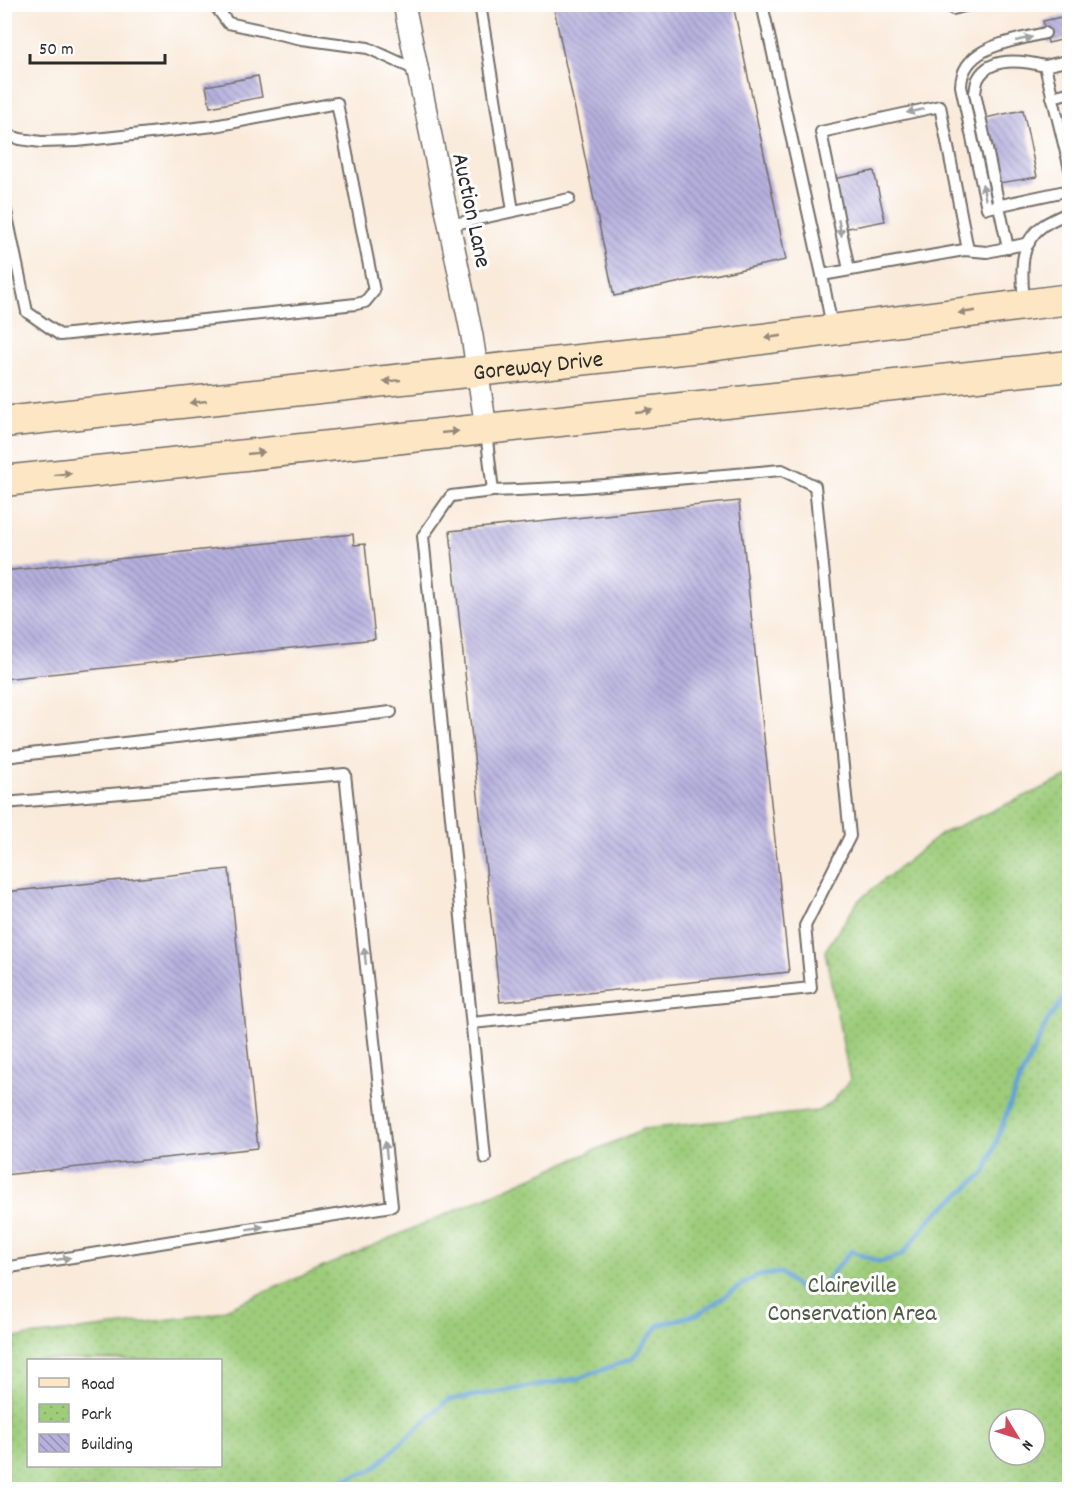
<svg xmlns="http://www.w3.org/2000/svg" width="1074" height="1494" font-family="Dekko,sans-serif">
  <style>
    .park { fill: url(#park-dots); stroke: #647c52; stroke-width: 1.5; fill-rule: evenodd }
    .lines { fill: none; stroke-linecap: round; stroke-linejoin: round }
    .stream { stroke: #63a1d4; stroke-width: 5 }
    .building { fill: url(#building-back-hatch) }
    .service-casing { stroke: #736e68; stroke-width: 14 }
    .minor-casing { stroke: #736e68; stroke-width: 24 }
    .secondary-casing { stroke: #736e68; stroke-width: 33 }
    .service { stroke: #fff; stroke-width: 10 }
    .minor { stroke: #fff; stroke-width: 21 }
    .secondary { stroke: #fce6c4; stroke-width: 30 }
    .oneway { fill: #a0a0a0 }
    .oneway2 { fill: #948878 }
    .labels { text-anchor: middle; stroke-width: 6; stroke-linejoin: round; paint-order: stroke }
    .street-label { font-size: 24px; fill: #2b2b2b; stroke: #fff }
    .park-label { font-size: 24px; fill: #4d5b43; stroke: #fff }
  </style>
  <defs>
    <pattern id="park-dots" width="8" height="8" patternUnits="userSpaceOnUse" patternTransform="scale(1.5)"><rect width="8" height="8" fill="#9dcc7a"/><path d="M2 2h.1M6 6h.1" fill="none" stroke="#87af6a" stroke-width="1.8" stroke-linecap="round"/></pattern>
    <pattern id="building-back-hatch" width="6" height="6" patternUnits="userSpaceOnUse" patternTransform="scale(1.5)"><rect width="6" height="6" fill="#b6b0de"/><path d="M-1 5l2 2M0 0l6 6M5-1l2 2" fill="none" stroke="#948fb4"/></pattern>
  </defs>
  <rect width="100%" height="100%" fill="#fff"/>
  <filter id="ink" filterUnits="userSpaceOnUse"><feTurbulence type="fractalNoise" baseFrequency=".0167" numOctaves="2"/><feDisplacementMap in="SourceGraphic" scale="12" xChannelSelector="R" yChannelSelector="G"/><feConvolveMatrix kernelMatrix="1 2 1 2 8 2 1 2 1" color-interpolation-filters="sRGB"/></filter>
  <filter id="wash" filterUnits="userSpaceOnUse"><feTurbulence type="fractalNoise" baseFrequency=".008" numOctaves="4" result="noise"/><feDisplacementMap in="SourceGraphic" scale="24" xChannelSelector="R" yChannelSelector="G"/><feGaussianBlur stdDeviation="1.35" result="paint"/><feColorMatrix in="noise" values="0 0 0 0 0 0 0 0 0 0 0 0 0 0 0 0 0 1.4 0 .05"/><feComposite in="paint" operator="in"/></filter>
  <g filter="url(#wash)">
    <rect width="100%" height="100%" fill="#f9eada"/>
    <path class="park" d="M 1069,776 L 1069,1489 L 5,1489 L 5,1339 L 214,1314 L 644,1129 L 818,1111 L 832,1102 L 850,1080 L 825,951 L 859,900 L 941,834 ZM 28,1360 L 220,1360 L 220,1466 L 28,1466 ZM 999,1419 L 1035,1419 L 1035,1455 L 999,1455 Z"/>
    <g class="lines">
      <path class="stream" d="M 326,1490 L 332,1484 L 372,1470 L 448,1400 L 577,1379 L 632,1359 L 659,1325 L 698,1314 L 756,1276 L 781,1273 L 799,1289 L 816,1292 L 851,1251 L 880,1262 L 902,1255 L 932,1217 L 985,1173 L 1016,1088 L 1049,1018 L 1070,992"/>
    </g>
    <g id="blocks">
      <g class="building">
        <path d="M 553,4 L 733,4 L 786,260 L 614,296 Z"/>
        <path d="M 1070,15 L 1070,38 L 1048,43 L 1043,21 Z"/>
        <path d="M 1070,65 L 1070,95 L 1068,95 L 1064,75 Z"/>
        <path d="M 258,76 L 262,97 L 210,107 L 206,86 Z"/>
        <path d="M 1023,110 L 1037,177 L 999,183 L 985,118 Z"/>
        <path d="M 874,171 L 885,221 L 843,229 L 833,179 Z"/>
        <path d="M 739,501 L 789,972 L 500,1002 L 450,531 Z"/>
        <path d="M 353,534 L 354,545 L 365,544 L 375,639 L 4,679 L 4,571 Z"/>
        <path d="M 229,869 L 258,1148 L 4,1175 L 4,892 Z"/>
      </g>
    </g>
  </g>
  <g filter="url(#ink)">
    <use href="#blocks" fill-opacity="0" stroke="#736e68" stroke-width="1.5"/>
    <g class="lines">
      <defs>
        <g id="service">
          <path d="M 214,4 L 228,23 L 302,39 L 368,48 L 418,71"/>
          <path d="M 480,4 L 513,211"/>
          <path d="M 762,4 L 822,275"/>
          <path d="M 952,4 L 953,9 L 972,4"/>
          <path d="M 1045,33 C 1015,41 962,45 961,86 L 987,208 L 1070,190"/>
          <path d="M 1070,60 L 1045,66 L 1070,169"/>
          <path d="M 1052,97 L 1068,93"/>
          <path d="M 4,134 L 20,139 L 41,142 L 77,141 L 214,126 L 337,103 L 374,291 L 365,302 L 356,304 L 60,335 L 27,312 L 4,202"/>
          <path d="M 450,225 L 569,199"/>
          <path d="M 1008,248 L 975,93 C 976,89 976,83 978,79 C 990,55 1025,61 1045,66"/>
          <path d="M 849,270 L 821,132 L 940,106 L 968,250"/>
          <path d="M 1024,303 C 1022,275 1017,243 1044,225 C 1052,220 1061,216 1070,212"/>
          <path d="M 832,327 L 822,275 L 964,250 L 987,252 L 1029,243"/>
          <path d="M 4,757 L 391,712"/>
          <path d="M 4,803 L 345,774 L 392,1206 L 4,1268"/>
          <path d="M 472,1023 L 811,988 L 805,926 L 850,836 L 815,486 L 782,470 L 581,487 L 493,491"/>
          <path d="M 485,1158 L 423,536 L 451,496 L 493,491 L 486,432"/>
        </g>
        <path id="minor" d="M 404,4 L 472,336 L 486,428"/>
        <g id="secondary">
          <path id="s1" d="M 4,422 L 700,347 L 1070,299"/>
          <path d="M 4,481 L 1070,366"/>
        </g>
      </defs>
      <use href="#service" class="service-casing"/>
      <use href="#minor" class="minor-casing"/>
      <use href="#secondary" class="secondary-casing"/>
      <use href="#service" class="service"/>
      <use href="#minor" class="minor"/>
      <use href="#secondary" class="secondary"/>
    </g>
    <defs><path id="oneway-solid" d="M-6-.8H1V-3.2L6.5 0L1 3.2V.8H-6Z" transform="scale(1.5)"/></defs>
    <g class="oneway">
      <use href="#oneway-solid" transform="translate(1024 39) rotate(-14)"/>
      <use href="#oneway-solid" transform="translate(915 111) rotate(168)"/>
      <use href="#oneway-solid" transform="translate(984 192) rotate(-102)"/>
      <use href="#oneway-solid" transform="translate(840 228) rotate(79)"/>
      <use href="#oneway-solid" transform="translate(365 956) rotate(-96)"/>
      <use href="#oneway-solid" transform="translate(386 1150) rotate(-96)"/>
      <use href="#oneway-solid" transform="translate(255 1228) rotate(-9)"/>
      <use href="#oneway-solid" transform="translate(62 1259) rotate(-9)"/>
    </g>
    <g class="oneway2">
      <use href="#oneway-solid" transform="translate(967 312) rotate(172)"/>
      <use href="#oneway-solid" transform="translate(773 337) rotate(172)"/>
      <use href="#oneway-solid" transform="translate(392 381) rotate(174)"/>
      <use href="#oneway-solid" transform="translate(198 402) rotate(174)"/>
      <use href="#oneway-solid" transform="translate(644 411) rotate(-6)"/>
      <use href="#oneway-solid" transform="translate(450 432) rotate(-6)"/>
      <use href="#oneway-solid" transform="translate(256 453) rotate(-6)"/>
      <use href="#oneway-solid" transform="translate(63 474) rotate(-6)"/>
    </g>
  </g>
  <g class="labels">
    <g class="street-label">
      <text transform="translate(473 210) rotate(78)" y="8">Auction Lane</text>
      <text dy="8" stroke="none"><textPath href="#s1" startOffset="537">Goreway Drive</textPath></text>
    </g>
    <g class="park-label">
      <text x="852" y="1292">Claireville<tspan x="852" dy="28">Conservation Area</tspan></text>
    </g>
  </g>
  <rect width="1074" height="1494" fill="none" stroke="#fff" stroke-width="24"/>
  <rect x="27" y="1359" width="195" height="108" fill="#ffffff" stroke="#aaaaaa" stroke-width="1.5"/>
  <rect x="39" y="1378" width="30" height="9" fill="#fce6c4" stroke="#aaaaaa" stroke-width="1.5"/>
  <text x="81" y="1389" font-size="18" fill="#2b2b2b">Road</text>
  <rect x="39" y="1404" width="30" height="18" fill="url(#park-dots)" stroke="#aaaaaa" stroke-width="1.5"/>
  <text x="81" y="1419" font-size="18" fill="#2b2b2b">Park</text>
  <rect x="39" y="1434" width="30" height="18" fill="url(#building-back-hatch)" stroke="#aaaaaa" stroke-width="1.5"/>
  <text x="81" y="1449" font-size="18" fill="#2b2b2b">Building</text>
  <g transform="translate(1017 1437) rotate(128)"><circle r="28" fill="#ffffff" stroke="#aaaaaa" stroke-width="1.5"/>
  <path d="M0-4.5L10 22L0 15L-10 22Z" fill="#d1495b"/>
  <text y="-9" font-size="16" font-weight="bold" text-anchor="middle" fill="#2b2b2b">N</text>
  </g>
  <path d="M30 54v9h135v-9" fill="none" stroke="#2b2b2b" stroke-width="3"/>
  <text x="39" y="54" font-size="18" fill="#2b2b2b" stroke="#ffffff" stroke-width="4.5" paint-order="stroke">50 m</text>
</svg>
